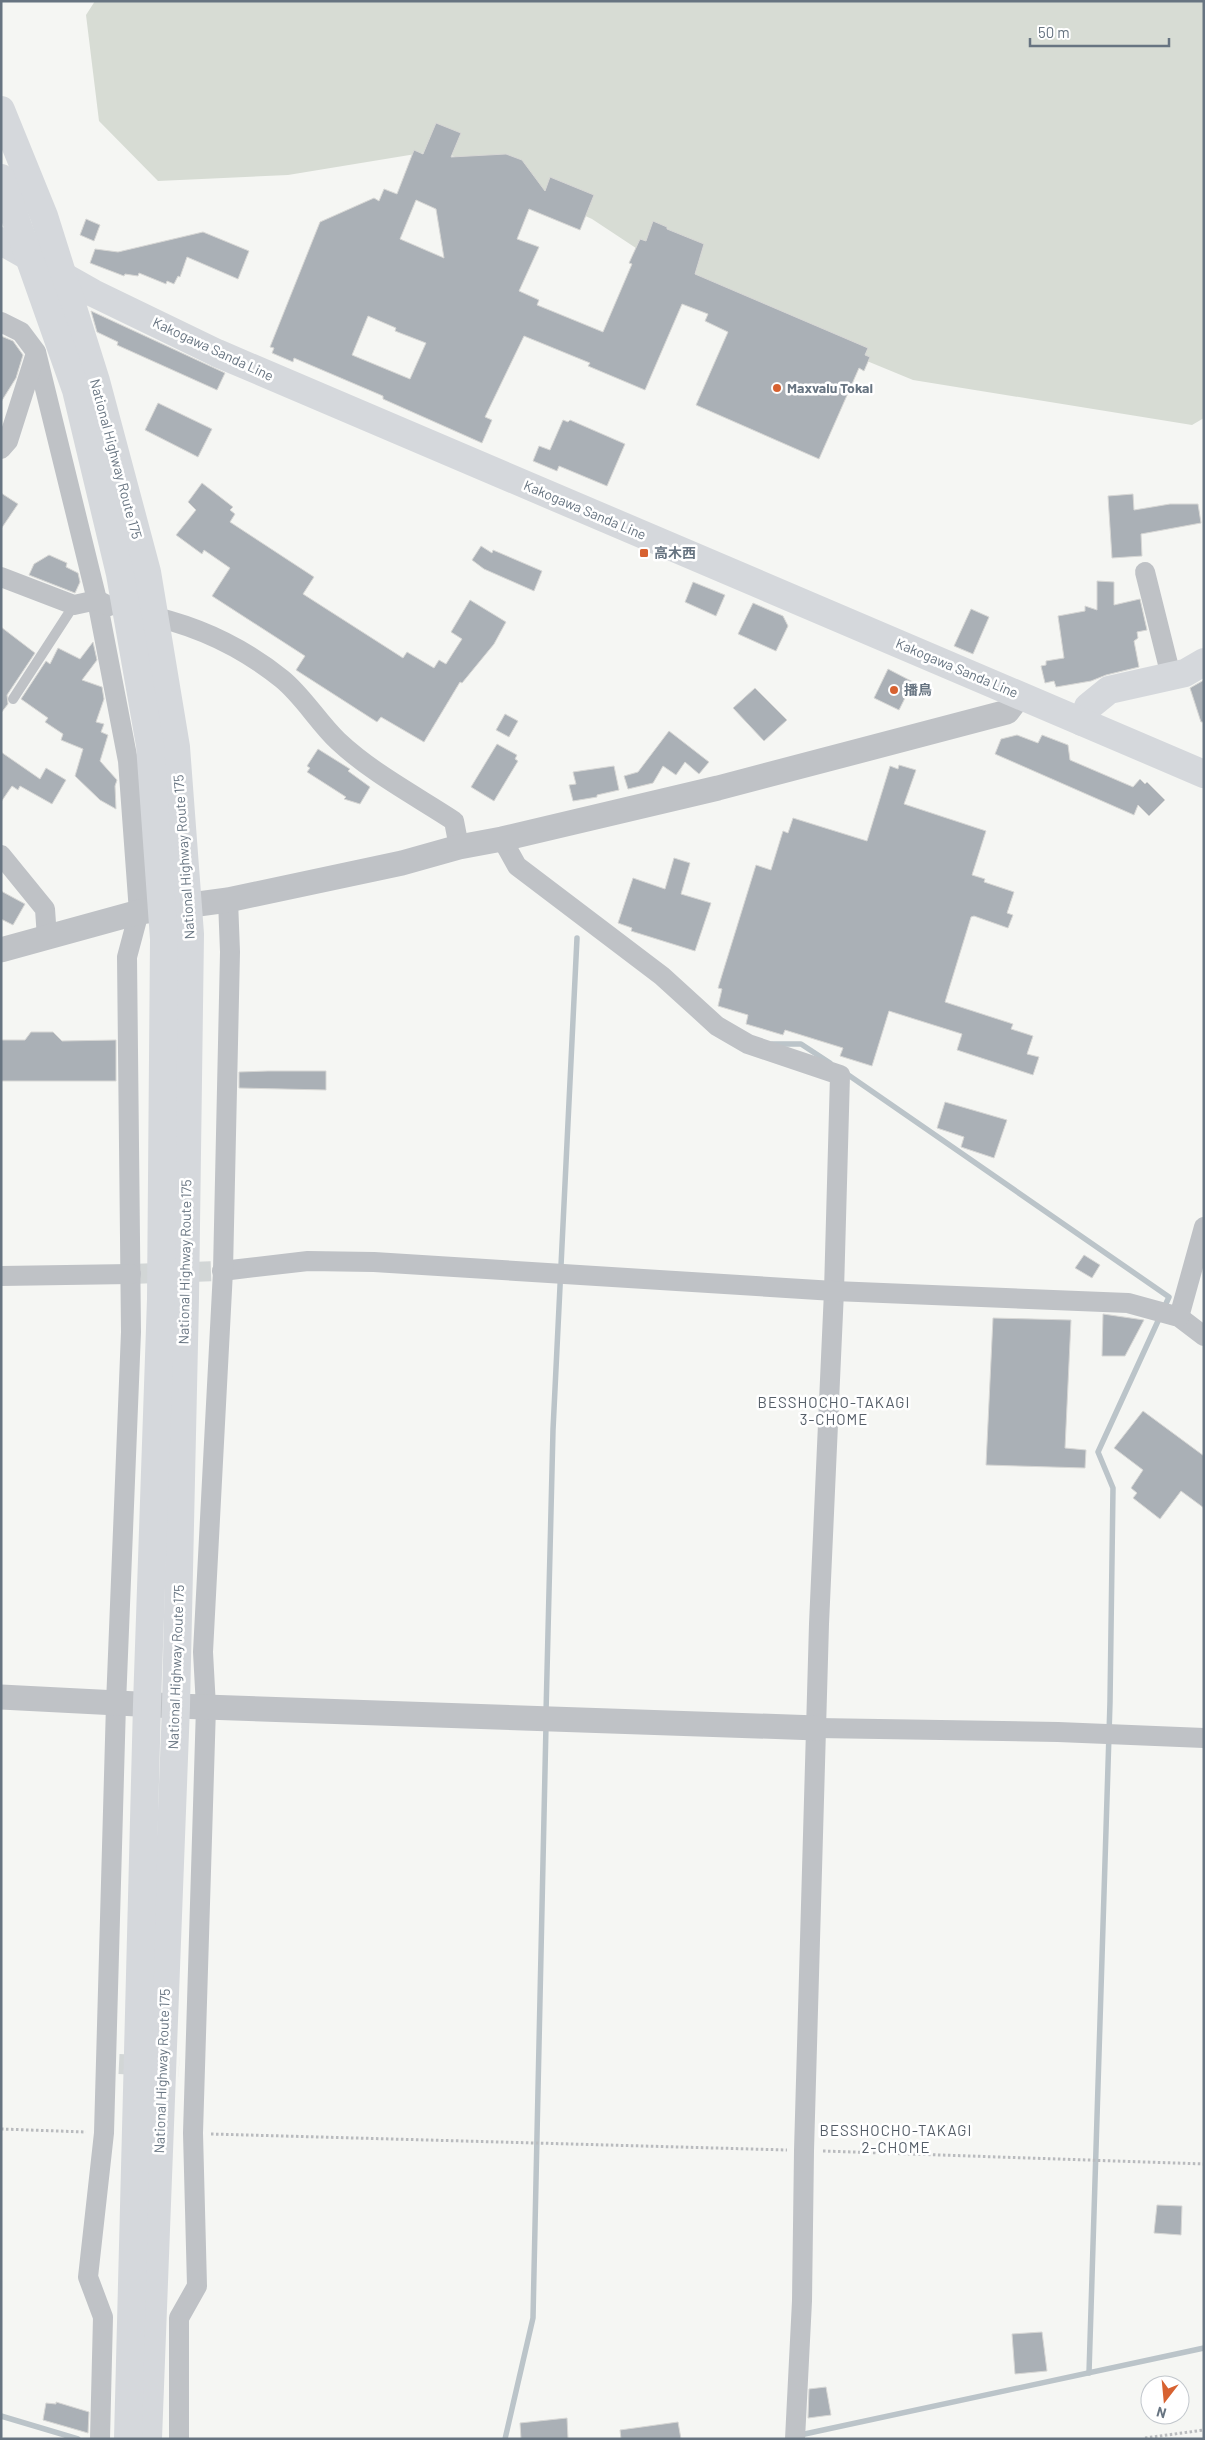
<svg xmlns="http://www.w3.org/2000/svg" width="1205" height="2440" font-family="Barlow,'Noto Sans JP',sans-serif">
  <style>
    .green { fill: #d7dcd4 }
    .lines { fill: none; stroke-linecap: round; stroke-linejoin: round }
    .stream { stroke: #bbc4c9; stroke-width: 5.5 }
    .building { fill: #aab0b6; stroke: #d7d7d5; fill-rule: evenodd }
    .minor-tunnel { stroke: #d2d6d6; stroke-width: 20; stroke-dasharray: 20 10; stroke-linecap: butt }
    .path { stroke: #b9bbbe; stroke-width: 3; stroke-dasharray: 2.5 2.5; stroke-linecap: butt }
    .service { stroke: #bfc2c6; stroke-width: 10 }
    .minor { stroke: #bfc2c6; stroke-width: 20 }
    .tertiary { stroke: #bfc2c6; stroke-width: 25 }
    .secondary { stroke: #d5d8dc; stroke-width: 28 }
    .primary { stroke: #d5d8dc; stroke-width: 28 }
    .trunk { stroke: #d5d8dc; stroke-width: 28 }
    .poi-dot { fill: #d76231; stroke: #fff; stroke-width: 2 }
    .labels { text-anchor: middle; stroke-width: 5; stroke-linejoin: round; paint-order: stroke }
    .street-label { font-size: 14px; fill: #677481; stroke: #fff }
    .poi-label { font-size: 14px; font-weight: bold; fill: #677481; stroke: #fff; text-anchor: start }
    .neighbourhood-label { font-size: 15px; letter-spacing: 1px; fill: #545d67; stroke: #fff }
  </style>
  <rect width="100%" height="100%" fill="#f5f6f3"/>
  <path class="green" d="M 95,1 L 1204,1 L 1204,418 L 1192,425 L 913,380 L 707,295 L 592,219 L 440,150 L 288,175 L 158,181 L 99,121 L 86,15 Z"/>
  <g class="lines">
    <g class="stream">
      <path d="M 772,1044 L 801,1044 L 830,1063"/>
      <path d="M 844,1072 L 1169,1297 L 1098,1452 L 1113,1488 L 1110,1702 L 1089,2373"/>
      <path d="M 546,1713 L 553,1430 L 577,938"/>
      <path d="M 1,2416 L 78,2439"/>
      <path d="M 800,2435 L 1204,2348"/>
      <path d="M 505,2439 L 533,2318 L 546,1725"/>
    </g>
  </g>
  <g class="building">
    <path d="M 436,123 L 461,133 L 451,157 L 506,154 L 522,160 L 545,191 L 550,177 L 594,195 L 580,230 L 529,209 L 517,239 L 539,247 L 519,291 L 539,300 L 537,305 L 603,332 L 632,264 L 629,263 L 640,239 L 646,241 L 653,221 L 667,227 L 667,229 L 704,244 L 695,274 L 868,348 L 865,355 L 870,357 L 864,371 L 859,368 L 819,459 L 696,405 L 728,332 L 705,321 L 708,314 L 682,304 L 645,390 L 588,366 L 590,363 L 524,336 L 485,417 L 492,420 L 482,443 L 383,399 L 383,396 L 294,358 L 293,362 L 272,353 L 274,348 L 270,347 L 320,222 L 374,198 L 379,201 L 384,189 L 397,194 L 414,150 L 423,154 ZM 416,200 L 436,209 L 444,258 L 400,239 ZM 368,316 L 396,328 L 395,331 L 426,343 L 410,379 L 352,355 Z"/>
    <path d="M 86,219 L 100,225 L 94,241 L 80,235 Z"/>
    <path d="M 203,232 L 249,251 L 238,279 L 187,257 L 180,277 L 178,276 L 174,284 L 167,281 L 166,284 L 139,273 L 138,276 L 125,274 L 124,276 L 90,263 L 95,249 L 118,252 Z"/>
    <path d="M 91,311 L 225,373 L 217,390 L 117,345 L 118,342 L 97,332 Z"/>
    <path d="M 1,336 L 13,341 L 23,355 L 16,378 L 1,402 Z"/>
    <path d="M 158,403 L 212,429 L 198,457 L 145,430 Z"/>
    <path d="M 563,420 L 568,422 L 570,420 L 625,444 L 607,486 L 559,466 L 557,471 L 533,461 L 539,446 L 550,450 Z"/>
    <path d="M 202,483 L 233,507 L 230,510 L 235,514 L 230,522 L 314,577 L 303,594 L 403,658 L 407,652 L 434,668 L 439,660 L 446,664 L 462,639 L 451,632 L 470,600 L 506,622 L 494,644 L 462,683 L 460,682 L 424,742 L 381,717 L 377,722 L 296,670 L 305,656 L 212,596 L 230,568 L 204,550 L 202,554 L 176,535 L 196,510 L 188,502 Z"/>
    <path d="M 1,493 L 18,504 L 1,529 Z"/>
    <path d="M 1133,494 L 1134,510 L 1170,504 L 1198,504 L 1201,523 L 1141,534 L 1142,556 L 1112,558 L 1108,496 Z"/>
    <path d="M 481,546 L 492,553 L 493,550 L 542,571 L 534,591 L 484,569 L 472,560 Z"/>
    <path d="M 49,555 L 67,563 L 66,567 L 78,573 L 80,582 L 75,593 L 29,575 L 34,564 Z"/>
    <path d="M 1097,581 L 1114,582 L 1114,605 L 1140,599 L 1147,630 L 1137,632 L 1138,638 L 1134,641 L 1139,667 L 1106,675 L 1091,681 L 1056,687 L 1054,681 L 1045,683 L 1041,666 L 1046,665 L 1046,661 L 1064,658 L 1058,616 L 1085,611 L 1085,606 L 1097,610 Z"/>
    <path d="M 693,582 L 725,595 L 716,616 L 685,602 Z"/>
    <path d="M 753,603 L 783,616 L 788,626 L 776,651 L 738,634 Z"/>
    <path d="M 971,609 L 989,617 L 973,654 L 954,646 Z"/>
    <path d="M 1,627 L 35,653 L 7,695 L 8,704 L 1,713 Z"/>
    <path d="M 93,642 L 97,660 L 82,680 L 102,687 L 104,699 L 96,722 L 104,724 L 101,732 L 108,735 L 100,761 L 117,780 L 115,786 L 116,809 L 100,800 L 75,776 L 83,749 L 61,740 L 63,734 L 45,722 L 48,718 L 21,699 L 46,661 L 50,664 L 58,648 L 80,659 Z"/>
    <path d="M 888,669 L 913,682 L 899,710 L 874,698 Z"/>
    <path d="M 1204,680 L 1204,722 L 1201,722 L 1190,688 Z"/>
    <path d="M 755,688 L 787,720 L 764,741 L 733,708 Z"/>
    <path d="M 505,714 L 518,721 L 509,737 L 496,730 Z"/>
    <path d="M 669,731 L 709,762 L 699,774 L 685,762 L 676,775 L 663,766 L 653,783 L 628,789 L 624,776 L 638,772 Z"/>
    <path d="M 1017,735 L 1038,743 L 1042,735 L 1068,745 L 1070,760 L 1133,787 L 1140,779 L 1145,784 L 1147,782 L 1165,800 L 1149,816 L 1138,805 L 1134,815 L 995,754 L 1001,739 Z"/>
    <path d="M 497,744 L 517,755 L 515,759 L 518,761 L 494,801 L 471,787 Z"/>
    <path d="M 318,749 L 350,769 L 348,771 L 370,787 L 360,804 L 344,799 L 346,797 L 307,772 L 310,768 L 307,766 Z"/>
    <path d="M 1,752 L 40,779 L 46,768 L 66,780 L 52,804 L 20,786 L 18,790 L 12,786 L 1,802 Z"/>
    <path d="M 899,765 L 916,770 L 904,804 L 986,831 L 972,875 L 985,879 L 984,882 L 1014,892 L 1007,913 L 1013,915 L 1008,928 L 974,916 L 971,917 L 945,1002 L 1013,1024 L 1011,1029 L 1033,1036 L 1027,1054 L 1039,1057 L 1033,1075 L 957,1050 L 962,1034 L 889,1011 L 872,1066 L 840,1056 L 843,1048 L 785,1030 L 783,1035 L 746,1024 L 748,1015 L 718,1006 L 722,989 L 718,988 L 756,865 L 771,870 L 783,831 L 788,833 L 793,818 L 867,841 L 890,766 L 898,769 Z"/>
    <path d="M 614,766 L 619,790 L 597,795 L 597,797 L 573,801 L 569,785 L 576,784 L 573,772 Z"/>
    <path d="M 674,858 L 690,863 L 681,894 L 711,903 L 695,951 L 631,931 L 632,928 L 618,923 L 633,878 L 665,889 Z"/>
    <path d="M 1,891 L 25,904 L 13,925 L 1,919 Z"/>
    <path d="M 31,1032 L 53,1032 L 62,1041 L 116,1040 L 116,1081 L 1,1081 L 1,1040 L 25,1040 Z"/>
    <path d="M 268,1071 L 326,1071 L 326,1090 L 239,1088 L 239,1072 Z"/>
    <path d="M 945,1102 L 1007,1120 L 994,1158 L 961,1147 L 964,1137 L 937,1128 Z"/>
    <path d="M 1084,1255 L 1100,1265 L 1092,1278 L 1075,1268 Z"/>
    <path d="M 1103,1314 L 1144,1320 L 1125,1356 L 1102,1356 Z"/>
    <path d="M 993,1318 L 1071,1320 L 1065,1448 L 1086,1450 L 1085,1468 L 986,1465 Z"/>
    <path d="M 1143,1411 L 1204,1456 L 1204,1508 L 1181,1491 L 1160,1519 L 1133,1498 L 1137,1493 L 1131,1488 L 1143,1470 L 1114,1448 Z"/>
    <path d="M 1157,2205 L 1182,2206 L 1181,2235 L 1154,2233 Z"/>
    <path d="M 1042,2332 L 1047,2371 L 1015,2374 L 1012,2334 Z"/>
    <path d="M 826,2387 L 831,2415 L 808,2418 L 809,2389 Z"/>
    <path d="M 56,2402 L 89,2412 L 88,2433 L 43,2420 L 46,2403 L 56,2404 Z"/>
    <path d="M 567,2418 L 568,2439 L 521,2439 L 520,2423 Z"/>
    <path d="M 678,2422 L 681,2439 L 621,2439 L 620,2430 Z"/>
  </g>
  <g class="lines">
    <g class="minor-tunnel">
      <path d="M 131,1274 L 222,1271"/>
      <path d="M 119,2064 L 179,2067"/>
    </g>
    <g class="path">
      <path d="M 1,2129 L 86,2132"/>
      <path d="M 211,2134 L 787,2150"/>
      <path d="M 823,2151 L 1204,2164"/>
      <path d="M 1145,2438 L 1204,2430"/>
    </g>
    <path class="service" d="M 13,699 L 74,605"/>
    <g class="minor">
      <path d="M 1,322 L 21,332 L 36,352 L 97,600 L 128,761 L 139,912 L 127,957 L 131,1332 L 116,1704 L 104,2133 L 88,2277 L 103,2317 L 100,2439"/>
      <path d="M 1,449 L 8,441 L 36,353"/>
      <path d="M 1145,572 L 1171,676"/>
      <path d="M 1,577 L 74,605 L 97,600 L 109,606"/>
      <path d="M 142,614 C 193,624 241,646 282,679 C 303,696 318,722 338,741 C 372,773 416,796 454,821 L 459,847"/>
      <path d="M 502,839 L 517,866 L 662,976 L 717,1026 L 748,1044 L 840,1075 L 834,1291 L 819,1624 L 804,2151 L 802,2301 L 795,2439"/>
      <path d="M 1,855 L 45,909 L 47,938"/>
      <path d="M 222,1271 L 308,1261 L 374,1262 L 834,1291 L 1128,1303 L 1179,1317 L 1204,1336"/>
      <path d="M 1,1276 L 131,1274"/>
      <path d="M 1179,1317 L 1204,1227"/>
      <path d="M 817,1728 L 1058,1732 L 1204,1738"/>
      <path d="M 179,2439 L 179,2318 L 197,2286 L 193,2133 L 206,1707 L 203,1652 L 223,1271 L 230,952 L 228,900"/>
    </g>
    <g class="tertiary">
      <path d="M 1,950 L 139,912 L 228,900 L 402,863 L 459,847 L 502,839 L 718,788 L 1007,712 L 1020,695"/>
      <path d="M 1,1697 L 176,1706 L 817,1728"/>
    </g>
    <path class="secondary" d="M 1082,722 L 1088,707 L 1109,690 L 1185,673 L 1204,662"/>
    <path class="primary" d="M 1,241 L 93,293 L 217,353 L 1204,774"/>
    <g class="trunk">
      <path d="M 1,110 L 44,216 L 96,381 L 147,572 L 176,747 L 190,934 L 185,1298 L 176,1706 L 148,2439"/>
      <path d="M 1,178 L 76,390 L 120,574 L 150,745 L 164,939 L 161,1299 L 147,1704 L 128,2439"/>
    </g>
  </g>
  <g class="poi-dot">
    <circle cx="777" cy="388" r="5"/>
    <rect x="639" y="548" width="10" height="10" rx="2.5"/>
    <circle cx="894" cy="690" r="5"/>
  </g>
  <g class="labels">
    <g class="street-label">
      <text transform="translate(213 349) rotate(25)" y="5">Kakogawa Sanda Line</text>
      <text transform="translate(116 459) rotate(75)" y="5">National Highway Route 175</text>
      <text transform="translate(585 510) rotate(23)" y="5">Kakogawa Sanda Line</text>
      <text transform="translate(957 668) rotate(23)" y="5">Kakogawa Sanda Line</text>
      <text transform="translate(184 857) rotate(-94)" y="5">National Highway Route 175</text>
      <text transform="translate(185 1262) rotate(-89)" y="5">National Highway Route 175</text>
      <text transform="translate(176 1667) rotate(-88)" y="5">National Highway Route 175</text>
      <text transform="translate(162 2071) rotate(-88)" y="5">National Highway Route 175</text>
    </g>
    <g class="poi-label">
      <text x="787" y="393">Maxvalu Tokai</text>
      <text x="654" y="558">高木西</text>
      <text x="904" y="695">播鳥</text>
    </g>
    <g class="neighbourhood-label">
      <text x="834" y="1408">BESSHOCHO-TAKAGI<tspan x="834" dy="17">3-CHOME</tspan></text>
      <text x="896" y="2136">BESSHOCHO-TAKAGI<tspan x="896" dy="17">2-CHOME</tspan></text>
    </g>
  </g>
  <rect width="1205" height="2440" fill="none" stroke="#677481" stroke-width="5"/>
  <g transform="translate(1165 2400) rotate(196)"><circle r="24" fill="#ffffff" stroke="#c2c7cd"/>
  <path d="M0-4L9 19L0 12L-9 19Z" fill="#d76231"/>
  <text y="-8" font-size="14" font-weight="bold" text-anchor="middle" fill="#677481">N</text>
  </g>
  <path d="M1030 38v8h139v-8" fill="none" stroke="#677481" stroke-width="2.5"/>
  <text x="1038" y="38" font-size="15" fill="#677481" stroke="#ffffff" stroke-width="4" paint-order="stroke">50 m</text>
</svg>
